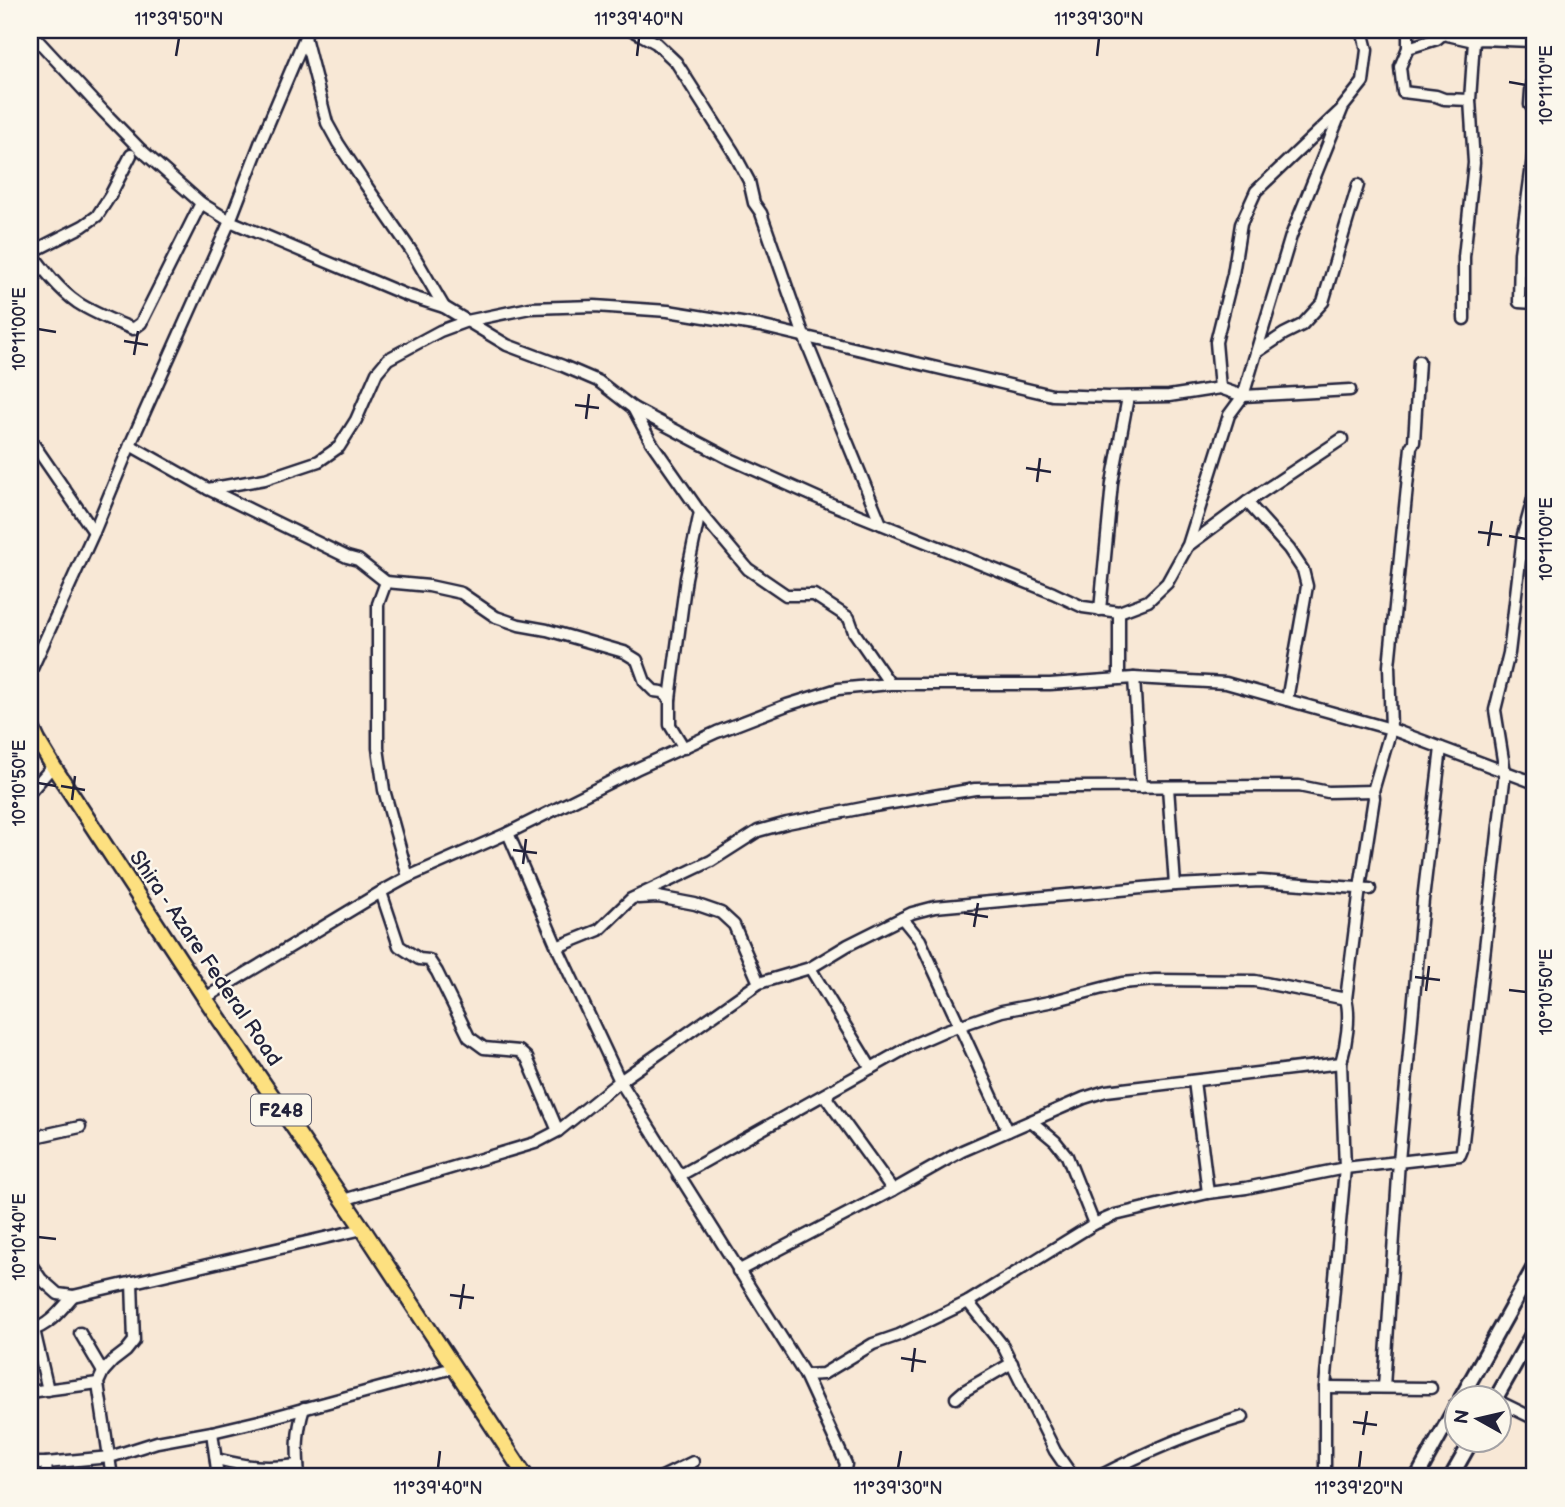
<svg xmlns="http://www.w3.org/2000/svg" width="1565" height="1507" font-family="'Balsamiq Sans',sans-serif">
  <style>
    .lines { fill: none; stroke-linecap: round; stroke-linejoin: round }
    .street-casing { stroke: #22223b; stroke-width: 15 }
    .secondary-casing { stroke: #22223b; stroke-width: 18 }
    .primary-casing { stroke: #22223b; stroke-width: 19 }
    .street { stroke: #fbf7ec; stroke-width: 10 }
    .secondary { stroke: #fbf7ec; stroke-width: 12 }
    .primary { stroke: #fde080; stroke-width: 14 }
    .ticks { fill: none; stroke: #22223b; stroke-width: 2.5 }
    .labels { text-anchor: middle; stroke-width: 5; stroke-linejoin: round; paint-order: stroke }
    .shield { fill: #fbf7ec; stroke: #636270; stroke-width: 2 }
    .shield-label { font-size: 19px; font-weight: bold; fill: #22223b }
    .street-label { font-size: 21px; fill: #22223b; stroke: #fbf7ec }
    .neatline { fill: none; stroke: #22223b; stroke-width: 2.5 }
    .ticks-label { font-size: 18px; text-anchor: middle; fill: #22223b }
  </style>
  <rect width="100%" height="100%" fill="#f8e8d6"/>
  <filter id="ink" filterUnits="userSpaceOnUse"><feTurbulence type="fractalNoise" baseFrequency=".0143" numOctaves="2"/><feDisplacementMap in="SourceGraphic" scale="14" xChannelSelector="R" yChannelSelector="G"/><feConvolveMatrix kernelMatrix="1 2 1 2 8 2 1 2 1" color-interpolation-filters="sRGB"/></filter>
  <g filter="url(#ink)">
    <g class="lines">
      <defs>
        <g id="street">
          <path d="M 632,30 L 656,43 L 676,62 L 734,153 L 749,181 L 754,203 L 761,213 L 804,336 L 881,524"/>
          <path d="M 1408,30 L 1408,48 L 1400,67 L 1403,92 L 1436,96 L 1444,99 L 1470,100"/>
          <path d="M 1534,30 L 1531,41 L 1535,54"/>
          <path d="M 30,32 L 103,111 L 139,148 L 201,203 L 230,221 L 406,295 L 444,307 L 507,345 L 563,366 L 598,381 L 633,408 L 651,442 L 700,512 L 748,569 L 786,595 L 814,595 L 849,618 L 854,632 L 890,684"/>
          <path d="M 305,37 L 327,123 L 338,143 L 363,181 L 412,252 L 444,307"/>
          <path d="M 1408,48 L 1437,39 L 1443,34 L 1474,41 L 1481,39 L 1531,41"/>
          <path d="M 1535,73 L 1531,91 L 1530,105 L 1535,110"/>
          <path d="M 1535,143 L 1520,253 L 1519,302 L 1535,303"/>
          <path d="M 30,251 C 44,270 59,290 78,303 C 95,314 114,321 133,329 L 141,323 L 201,203"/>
          <path d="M 30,253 L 83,226 L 97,216 L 110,196 L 131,155"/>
          <path d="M 1464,319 L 1464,257 L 1474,163 L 1470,100 L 1474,41"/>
          <path d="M 1257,352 L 1284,334 L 1302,325 L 1323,302 L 1358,185"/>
          <path d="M 1220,388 L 1216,342 L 1233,274 L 1241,224 L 1256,191 L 1341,110"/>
          <path d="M 633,408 L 728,458 L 829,503 L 1053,593 L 1083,607 L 1119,612 L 1119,678"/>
          <path d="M 30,439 L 94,532"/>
          <path d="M 130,445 L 208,489 L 347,557 L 358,560 L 386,582 L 378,604 L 378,748 L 384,790 L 408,877"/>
          <path d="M 208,489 L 265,479 L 319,461 L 339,447 L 356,420 L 377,372 L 388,359 L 440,331 L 467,321 L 530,308 L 595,306 L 668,311 L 760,326 L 1052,395 L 1108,397 L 1169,396 L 1220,388 L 1243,396 L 1350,390"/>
          <path d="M 1247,502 L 1289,549 L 1303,570 L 1307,586 L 1287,700"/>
          <path d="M 1189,545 L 1247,502 L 1342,439"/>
          <path d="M 386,582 L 429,586 L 461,593 L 496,617 L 519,625 L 547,630 L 624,652 L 637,660 L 645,682 L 654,691 L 662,692 L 670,699"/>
          <path d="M 1100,610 L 1112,483 L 1128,397"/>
          <path d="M 1119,612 L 1148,601 L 1167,583 L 1188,545 L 1229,415 L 1243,396 L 1291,236 L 1343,107 L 1363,82 L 1367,50 L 1362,30"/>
          <path d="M 30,673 L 94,532 L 130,445 L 230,221 L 261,141 L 308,30"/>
          <path d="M 1134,678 L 1141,787"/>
          <path d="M 684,748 L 670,725 L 670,699 L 686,578 L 700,512"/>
          <path d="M 1168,787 L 1175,885"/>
          <path d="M 30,792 L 53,766"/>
          <path d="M 508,833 L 557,947 L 620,1081 L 805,1375 L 846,1464 L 844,1475 L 846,1477"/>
          <path d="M 381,892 L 399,946 L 419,959 L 429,960 L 437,972 L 469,1037 L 484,1048 L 519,1051 L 527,1058 L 558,1131"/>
          <path d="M 638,898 L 658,897 L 695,904 L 721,913 L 734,925 L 759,983"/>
          <path d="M 902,918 L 920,940 L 1008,1131"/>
          <path d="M 557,947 L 599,930 L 631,899 L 711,861 L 758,831 L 787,823 L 868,807 L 975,789 L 1070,787 L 1299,786 L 1328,792 L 1373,791"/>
          <path d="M 810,968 L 871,1068"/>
          <path d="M 205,998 L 381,892 L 408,877 L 508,833 L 636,769 L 717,732 L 787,705 L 838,689 L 890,684 L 1050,684 L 1134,678 L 1226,683 L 1391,729 L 1535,783"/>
          <path d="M 1194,1081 L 1208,1193"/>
          <path d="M 829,1092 L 827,1099 L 893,1190"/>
          <path d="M 1031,1121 L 1055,1141 L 1067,1156 L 1094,1224"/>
          <path d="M 30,1138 L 80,1127"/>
          <path d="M 679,1176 L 912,1045 L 944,1031 L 1002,1011 L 1049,1002 L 1122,983 L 1155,980 L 1255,981 L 1346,999"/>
          <path d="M 343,1200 L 535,1143 L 558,1131 L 620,1081 L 759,983 L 810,968 L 848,945 L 912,913 L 935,907 L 1175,885 L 1261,881 L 1370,889"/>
          <path d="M 30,1263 L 41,1279 L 58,1294 L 73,1296 L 363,1229"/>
          <path d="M 738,1271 L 893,1190 L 962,1151 L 1084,1098 L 1106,1091 L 1341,1063"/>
          <path d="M 968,1302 L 1003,1346 L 1055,1451 L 1073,1477"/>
          <path d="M 34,1330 L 48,1390"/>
          <path d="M 30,1331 C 50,1325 60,1311 73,1296"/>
          <path d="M 80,1333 L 103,1372"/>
          <path d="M 805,1375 L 823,1374 L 873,1344 L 899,1335 L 968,1302 L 1094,1224 L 1115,1215 L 1208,1193 L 1246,1188 L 1345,1168 L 1460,1155 L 1462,1150 L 1505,772 L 1495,710 L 1509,653 L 1523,535 L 1535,492"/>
          <path d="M 1325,1387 L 1431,1388"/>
          <path d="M 1384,1387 L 1399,1161 L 1423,900 L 1441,748"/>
          <path d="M 30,1392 L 98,1383"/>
          <path d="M 956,1398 L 964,1391 L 1012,1363"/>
          <path d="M 1498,1401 L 1535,1419"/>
          <path d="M 212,1432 L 218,1477"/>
          <path d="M 216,1459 C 249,1467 264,1469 298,1465"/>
          <path d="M 30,1463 L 46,1463 L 110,1457 L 157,1442 L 212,1432 L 259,1421 L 453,1368"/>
          <path d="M 46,1463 L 47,1477"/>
          <path d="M 112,1477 L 98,1383 L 103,1372 L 113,1361 L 126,1351 L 134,1341 L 132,1282"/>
          <path d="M 299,1477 C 297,1452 296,1433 304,1408"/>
          <path d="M 662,1477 L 693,1462"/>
          <path d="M 1098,1477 C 1144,1453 1192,1432 1243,1417"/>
          <path d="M 1325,1477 L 1325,1387 L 1345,1168 L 1341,1063 C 1346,1046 1351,1016 1346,999 L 1360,888 L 1374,798 L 1373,791 L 1391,729 L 1389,666 L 1411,447 L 1414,442 L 1419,361"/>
        </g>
        <g id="secondary">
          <path d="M 1461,1398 L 1535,1265"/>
          <path d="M 1496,1398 L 1535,1329"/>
          <path d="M 1417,1477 L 1456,1406"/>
          <path d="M 1451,1477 L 1472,1440"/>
        </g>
        <path id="primary" d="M 30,724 L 38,741 L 53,766 L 205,998 L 363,1229 L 526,1477"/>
      </defs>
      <use href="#street" class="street-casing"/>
      <use href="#secondary" class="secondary-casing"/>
      <use href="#primary" class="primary-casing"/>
      <use href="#street" class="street"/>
      <use href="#secondary" class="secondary"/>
      <use href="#primary" class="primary"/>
    </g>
  </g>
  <path class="ticks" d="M 176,56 L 179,38M 637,56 L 639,38M 1097,56 L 1099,38M 1509,82 L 1526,85M 38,329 L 56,332M 124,341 L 148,345M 134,355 L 138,331M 575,405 L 599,408M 586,419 L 589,394M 1026,468 L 1051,472M 1037,482 L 1040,458M 1478,532 L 1502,535M 1509,536 L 1526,539M 1488,546 L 1492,521M 38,783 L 56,786M 61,786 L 85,790M 72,800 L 75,776M 513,850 L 537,853M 523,864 L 526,839M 964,913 L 988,917M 974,927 L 978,903M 1415,977 L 1440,980M 1509,990 L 1526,992M 1426,991 L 1429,966M 38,1237 L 56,1239M 450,1295 L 474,1298M 460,1309 L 464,1284M 901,1358 L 926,1362M 912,1372 L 915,1348M 1353,1422 L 1377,1425M 1363,1435 L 1367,1411M 438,1468 L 440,1451M 898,1468 L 901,1451M 1359,1468 L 1361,1451"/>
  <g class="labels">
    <rect class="shield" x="251" y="1094.5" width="60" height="31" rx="5"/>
    <g class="shield-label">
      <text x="281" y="1117">F248</text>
    </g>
    <g class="street-label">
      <text transform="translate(206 958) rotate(56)" y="7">Shira - Azare Federal Road</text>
    </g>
  </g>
  <rect width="1565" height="1507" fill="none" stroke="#fbf7ec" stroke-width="77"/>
  <g transform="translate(1478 1419) rotate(278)"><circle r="33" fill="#fbf7ec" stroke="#a4a2a5" stroke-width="2"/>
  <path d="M0-5L12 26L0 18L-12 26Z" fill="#22223b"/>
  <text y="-10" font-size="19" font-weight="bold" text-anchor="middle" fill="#22223b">N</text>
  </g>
  <rect x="38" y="38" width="1488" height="1430" class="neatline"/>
  <g class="ticks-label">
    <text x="179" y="25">11°39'50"N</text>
    <text x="639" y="25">11°39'40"N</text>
    <text x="1099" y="25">11°39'30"N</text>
    <text transform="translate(1546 85) rotate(-90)" y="6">10°11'10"E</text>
    <text transform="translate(19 329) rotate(-90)" y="6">10°11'00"E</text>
    <text transform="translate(1546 539) rotate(-90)" y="6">10°11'00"E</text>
    <text transform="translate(19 783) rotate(-90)" y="6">10°10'50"E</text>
    <text transform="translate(1546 992) rotate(-90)" y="6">10°10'50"E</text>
    <text transform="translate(19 1237) rotate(-90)" y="6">10°10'40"E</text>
    <text x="438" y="1494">11°39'40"N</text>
    <text x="898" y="1494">11°39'30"N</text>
    <text x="1359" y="1494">11°39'20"N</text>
  </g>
</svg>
